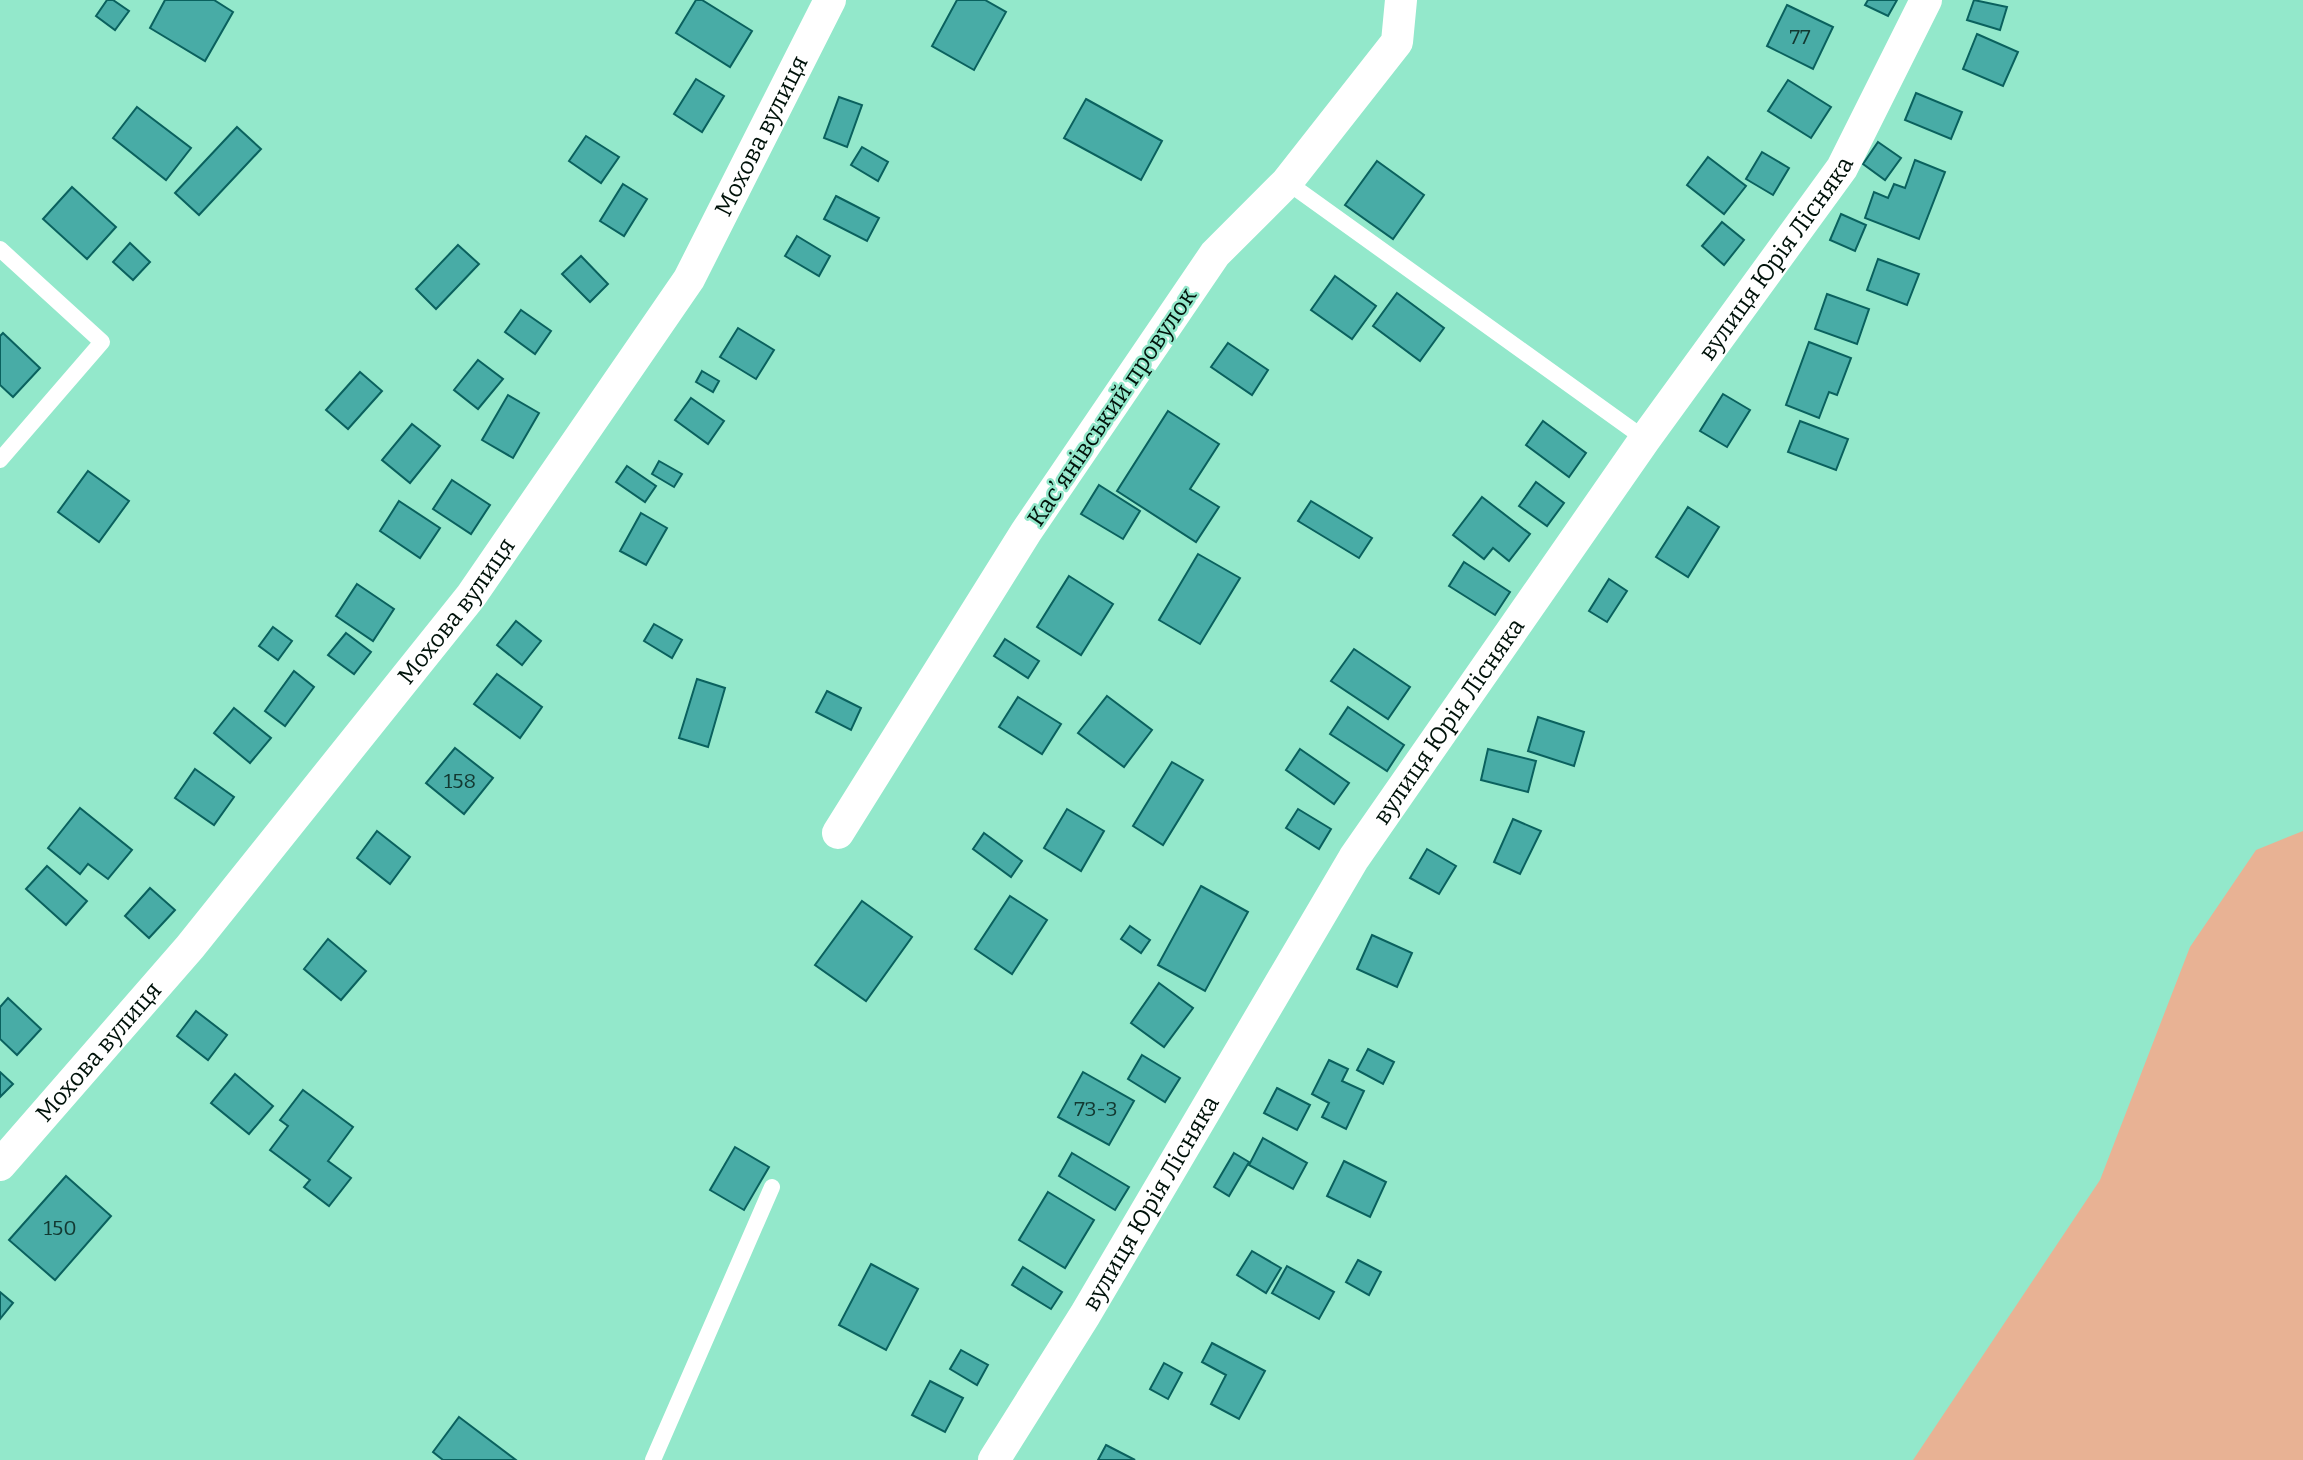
<svg xmlns="http://www.w3.org/2000/svg" width="2303" height="1460" font-family="Bitter,serif">
  <style>
    .green { fill: #e8b294 }
    .building { fill: #48aca6; stroke: #0a615e; stroke-width: 2 }
    .lines { fill: none; stroke-linecap: round; stroke-linejoin: round }
    .service { stroke: #fff; stroke-width: 16 }
    .minor { stroke: #fff; stroke-width: 32 }
    .labels { text-anchor: middle; stroke-width: 5; stroke-linejoin: round; paint-order: stroke }
    .number-label { font-size: 21px; fill: #123831 }
    .street-label { font-size: 24px; fill: #00120a; stroke: #93e8cb }
  </style>
  <rect width="100%" height="100%" fill="#93e8cb"/>
  <path class="green" d="M 2303,831 L 2303,1460 L 1913,1460 L 2100,1180 L 2190,947 L 2256,850 Z"/>
  <g class="building">
    <path d="M 107,0 L 113,0 L 129,11 L 115,30 L 96,16 Z"/>
    <path d="M 165,0 L 214,0 L 233,12 L 205,61 L 150,28 Z"/>
    <path d="M 696,0 L 702,0 L 752,31 L 730,67 L 676,33 Z"/>
    <path d="M 957,0 L 985,0 L 1006,12 L 974,70 L 932,46 Z"/>
    <path d="M 1868,0 L 1897,0 L 1888,16 L 1865,5 Z"/>
    <path d="M 1974,0 L 2007,7 L 2000,30 L 1967,20 Z"/>
    <path d="M 1787,5 L 1833,27 L 1813,69 L 1767,46 Z"/>
    <path d="M 1977,34 L 2018,52 L 2003,86 L 1963,69 Z"/>
    <path d="M 696,79 L 724,96 L 702,132 L 674,114 Z"/>
    <path d="M 1788,80 L 1831,107 L 1811,138 L 1768,111 Z"/>
    <path d="M 1916,93 L 1962,112 L 1951,139 L 1905,120 Z"/>
    <path d="M 839,97 L 862,105 L 847,147 L 824,138 Z"/>
    <path d="M 1086,99 L 1162,141 L 1141,180 L 1064,138 Z"/>
    <path d="M 137,107 L 191,148 L 166,180 L 113,138 Z"/>
    <path d="M 237,127 L 261,149 L 199,215 L 175,193 Z"/>
    <path d="M 586,136 L 619,157 L 601,183 L 569,161 Z"/>
    <path d="M 1878,142 L 1901,158 L 1885,180 L 1863,164 Z"/>
    <path d="M 862,147 L 888,162 L 878,181 L 851,165 Z"/>
    <path d="M 1762,152 L 1789,168 L 1773,195 L 1746,179 Z"/>
    <path d="M 1708,157 L 1746,186 L 1724,214 L 1687,185 Z"/>
    <path d="M 1915,160 L 1945,172 L 1919,239 L 1865,218 L 1874,192 L 1888,198 L 1894,184 L 1905,188 Z"/>
    <path d="M 1377,161 L 1424,195 L 1393,239 L 1345,205 Z"/>
    <path d="M 623,184 L 647,199 L 624,236 L 600,221 Z"/>
    <path d="M 72,187 L 116,227 L 87,259 L 43,219 Z"/>
    <path d="M 836,196 L 879,218 L 867,241 L 824,219 Z"/>
    <path d="M 1841,214 L 1866,225 L 1855,251 L 1830,240 Z"/>
    <path d="M 1722,222 L 1744,240 L 1724,265 L 1702,246 Z"/>
    <path d="M 797,236 L 830,256 L 819,276 L 785,256 Z"/>
    <path d="M 130,243 L 150,262 L 133,280 L 113,262 Z"/>
    <path d="M 458,245 L 479,264 L 436,309 L 416,289 Z"/>
    <path d="M 581,256 L 608,284 L 590,302 L 562,274 Z"/>
    <path d="M 1878,259 L 1919,274 L 1907,305 L 1867,290 Z"/>
    <path d="M 1335,276 L 1376,306 L 1352,339 L 1311,310 Z"/>
    <path d="M 1397,293 L 1444,328 L 1420,361 L 1373,326 Z"/>
    <path d="M 1827,294 L 1869,309 L 1857,344 L 1815,329 Z"/>
    <path d="M 521,310 L 551,331 L 535,354 L 505,332 Z"/>
    <path d="M 738,328 L 774,350 L 756,379 L 720,357 Z"/>
    <path d="M 3,333 L 40,368 L 13,397 L 0,385 L 0,336 Z"/>
    <path d="M 1809,342 L 1851,358 L 1837,395 L 1829,392 L 1819,418 L 1786,405 Z"/>
    <path d="M 1228,343 L 1268,370 L 1252,395 L 1211,367 Z"/>
    <path d="M 478,360 L 503,379 L 478,409 L 454,390 Z"/>
    <path d="M 702,371 L 719,381 L 713,392 L 696,382 Z"/>
    <path d="M 360,372 L 382,391 L 348,429 L 326,410 Z"/>
    <path d="M 1723,394 L 1750,410 L 1727,447 L 1700,431 Z"/>
    <path d="M 508,395 L 539,413 L 513,458 L 482,440 Z"/>
    <path d="M 691,398 L 724,421 L 708,444 L 675,420 Z"/>
    <path d="M 1168,411 L 1219,444 L 1190,489 L 1219,507 L 1196,542 L 1117,491 Z"/>
    <path d="M 1543,421 L 1586,453 L 1569,477 L 1526,445 Z"/>
    <path d="M 1800,421 L 1848,439 L 1836,470 L 1788,452 Z"/>
    <path d="M 412,424 L 440,446 L 410,483 L 382,460 Z"/>
    <path d="M 659,461 L 682,474 L 674,487 L 652,474 Z"/>
    <path d="M 627,466 L 656,486 L 645,502 L 616,482 Z"/>
    <path d="M 88,471 L 129,501 L 99,542 L 58,512 Z"/>
    <path d="M 452,480 L 490,505 L 471,534 L 433,509 Z"/>
    <path d="M 1536,482 L 1564,503 L 1547,526 L 1519,506 Z"/>
    <path d="M 1099,485 L 1140,511 L 1123,539 L 1081,514 Z"/>
    <path d="M 1482,497 L 1530,534 L 1509,561 L 1493,548 L 1484,559 L 1453,535 Z"/>
    <path d="M 399,501 L 440,528 L 420,558 L 380,531 Z"/>
    <path d="M 1311,501 L 1372,538 L 1359,558 L 1298,521 Z"/>
    <path d="M 1688,507 L 1719,527 L 1688,577 L 1656,557 Z"/>
    <path d="M 641,513 L 667,528 L 646,565 L 620,551 Z"/>
    <path d="M 1198,554 L 1240,578 L 1200,644 L 1159,620 Z"/>
    <path d="M 1464,562 L 1510,592 L 1495,615 L 1449,586 Z"/>
    <path d="M 1069,576 L 1113,604 L 1081,655 L 1037,627 Z"/>
    <path d="M 1609,579 L 1627,591 L 1607,622 L 1589,611 Z"/>
    <path d="M 357,584 L 394,609 L 373,641 L 336,616 Z"/>
    <path d="M 516,621 L 541,641 L 522,665 L 497,645 Z"/>
    <path d="M 654,624 L 682,640 L 672,658 L 644,641 Z"/>
    <path d="M 273,627 L 292,641 L 278,660 L 259,646 Z"/>
    <path d="M 346,633 L 371,652 L 354,674 L 328,655 Z"/>
    <path d="M 1005,639 L 1039,661 L 1028,678 L 994,656 Z"/>
    <path d="M 1354,649 L 1410,687 L 1388,719 L 1331,681 Z"/>
    <path d="M 294,671 L 314,687 L 285,726 L 265,711 Z"/>
    <path d="M 497,674 L 542,707 L 520,738 L 474,704 Z"/>
    <path d="M 697,679 L 725,688 L 708,747 L 679,738 Z"/>
    <path d="M 827,691 L 861,708 L 851,730 L 816,712 Z"/>
    <path d="M 1107,696 L 1152,730 L 1124,767 L 1078,733 Z"/>
    <path d="M 1018,697 L 1061,724 L 1042,754 L 999,727 Z"/>
    <path d="M 1348,707 L 1404,745 L 1387,771 L 1330,734 Z"/>
    <path d="M 234,708 L 271,738 L 250,763 L 214,733 Z"/>
    <path d="M 1538,717 L 1584,732 L 1574,766 L 1528,751 Z"/>
    <path d="M 455,748 L 493,778 L 464,814 L 426,783 Z"/>
    <path d="M 1300,749 L 1349,783 L 1334,804 L 1286,770 Z"/>
    <path d="M 1488,749 L 1536,761 L 1528,792 L 1481,780 Z"/>
    <path d="M 1172,762 L 1203,780 L 1163,845 L 1133,826 Z"/>
    <path d="M 195,769 L 234,797 L 214,825 L 175,798 Z"/>
    <path d="M 80,808 L 132,850 L 108,879 L 88,864 L 80,874 L 48,848 Z"/>
    <path d="M 1067,809 L 1104,831 L 1081,871 L 1044,848 Z"/>
    <path d="M 1298,809 L 1331,829 L 1319,849 L 1286,828 Z"/>
    <path d="M 1513,819 L 1541,831 L 1520,874 L 1494,862 Z"/>
    <path d="M 377,831 L 410,857 L 390,884 L 357,858 Z"/>
    <path d="M 984,833 L 1022,861 L 1011,877 L 973,849 Z"/>
    <path d="M 1427,849 L 1456,866 L 1439,894 L 1410,878 Z"/>
    <path d="M 47,866 L 87,901 L 66,925 L 26,889 Z"/>
    <path d="M 1201,886 L 1248,912 L 1205,991 L 1158,965 Z"/>
    <path d="M 150,888 L 175,910 L 149,938 L 125,916 Z"/>
    <path d="M 1010,896 L 1047,920 L 1012,974 L 975,949 Z"/>
    <path d="M 862,901 L 912,937 L 866,1001 L 815,965 Z"/>
    <path d="M 1130,926 L 1150,940 L 1141,953 L 1121,939 Z"/>
    <path d="M 1372,935 L 1412,953 L 1397,987 L 1357,969 Z"/>
    <path d="M 328,939 L 366,971 L 341,1000 L 304,969 Z"/>
    <path d="M 1159,983 L 1193,1008 L 1164,1047 L 1131,1023 Z"/>
    <path d="M 8,998 L 41,1029 L 17,1055 L 0,1039 L 0,1007 Z"/>
    <path d="M 196,1011 L 227,1035 L 208,1060 L 177,1036 Z"/>
    <path d="M 1368,1049 L 1394,1062 L 1383,1084 L 1357,1070 Z"/>
    <path d="M 1142,1055 L 1180,1078 L 1165,1102 L 1128,1079 Z"/>
    <path d="M 1329,1060 L 1348,1069 L 1342,1081 L 1364,1091 L 1346,1129 L 1322,1117 L 1329,1103 L 1312,1094 Z"/>
    <path d="M 0,1072 L 13,1084 L 0,1097 Z"/>
    <path d="M 1083,1072 L 1134,1101 L 1109,1145 L 1058,1117 Z"/>
    <path d="M 235,1074 L 273,1106 L 249,1134 L 211,1103 Z"/>
    <path d="M 1277,1088 L 1310,1105 L 1297,1130 L 1264,1113 Z"/>
    <path d="M 303,1090 L 353,1127 L 328,1161 L 351,1178 L 329,1206 L 304,1187 L 310,1180 L 270,1150 L 288,1126 L 280,1120 Z"/>
    <path d="M 1263,1138 L 1307,1163 L 1293,1189 L 1249,1165 Z"/>
    <path d="M 735,1147 L 769,1167 L 744,1210 L 710,1190 Z"/>
    <path d="M 1072,1153 L 1129,1187 L 1115,1210 L 1059,1176 Z"/>
    <path d="M 1234,1153 L 1249,1162 L 1229,1196 L 1214,1187 Z"/>
    <path d="M 1344,1161 L 1386,1182 L 1370,1217 L 1327,1196 Z"/>
    <path d="M 66,1176 L 111,1216 L 55,1280 L 9,1240 Z"/>
    <path d="M 1048,1192 L 1094,1220 L 1065,1268 L 1019,1240 Z"/>
    <path d="M 1252,1251 L 1281,1268 L 1266,1293 L 1237,1275 Z"/>
    <path d="M 1358,1260 L 1381,1272 L 1369,1295 L 1346,1282 Z"/>
    <path d="M 871,1264 L 918,1289 L 886,1350 L 839,1325 Z"/>
    <path d="M 1287,1266 L 1334,1292 L 1319,1319 L 1272,1293 Z"/>
    <path d="M 1023,1267 L 1062,1292 L 1051,1309 L 1012,1285 Z"/>
    <path d="M 0,1292 L 13,1303 L 0,1319 Z"/>
    <path d="M 1212,1343 L 1265,1371 L 1239,1419 L 1211,1404 L 1226,1375 L 1202,1362 Z"/>
    <path d="M 961,1350 L 988,1365 L 977,1385 L 950,1369 Z"/>
    <path d="M 1164,1363 L 1182,1373 L 1168,1399 L 1150,1389 Z"/>
    <path d="M 930,1381 L 963,1398 L 945,1432 L 912,1415 Z"/>
    <path d="M 459,1417 L 516,1460 L 443,1460 L 433,1452 Z"/>
    <path d="M 1106,1445 L 1135,1460 L 1098,1460 Z"/>
  </g>
  <g class="lines">
    <g class="service">
      <path d="M 1287,182 L 1645,439"/>
      <path d="M 0,249 L 102,342 L 0,460"/>
      <path d="M 653,1460 L 772,1187"/>
    </g>
    <g class="minor">
      <path d="M 838,833 L 1026,532 L 1215,254 L 1287,182 L 1397,42 L 1401,0"/>
      <path id="s1" d="M 0,1165 L 190,947 L 471,596 L 689,279 L 830,0"/>
      <path id="s2" d="M 994,1460 L 1085,1315 L 1354,858 L 1645,439 L 1842,168 L 1926,0"/>
    </g>
  </g>
  <g class="labels">
    <g class="number-label">
      <text x="1800" y="44">77</text>
      <text x="460" y="788">158</text>
      <text x="1096" y="1116">73-З</text>
      <text x="60" y="1235">150</text>
    </g>
    <g class="street-label">
      <text dy="8" stroke="none"><textPath href="#s1" startOffset="1284">Мохова вулиця</textPath></text>
      <text dy="8" stroke="none"><textPath href="#s2" startOffset="1435">вулиця Юрія Лісняка</textPath></text>
      <text transform="translate(1112 407) rotate(-56)" y="8">Касʼянівський провулок</text>
      <text dy="8" stroke="none"><textPath href="#s1" startOffset="718">Мохова вулиця</textPath></text>
      <text dy="8" stroke="none"><textPath href="#s2" startOffset="868">вулиця Юрія Лісняка</textPath></text>
      <text dy="8" stroke="none"><textPath href="#s1" startOffset="150">Мохова вулиця</textPath></text>
      <text dy="8" stroke="none"><textPath href="#s2" startOffset="301">вулиця Юрія Лісняка</textPath></text>
    </g>
  </g>
</svg>
